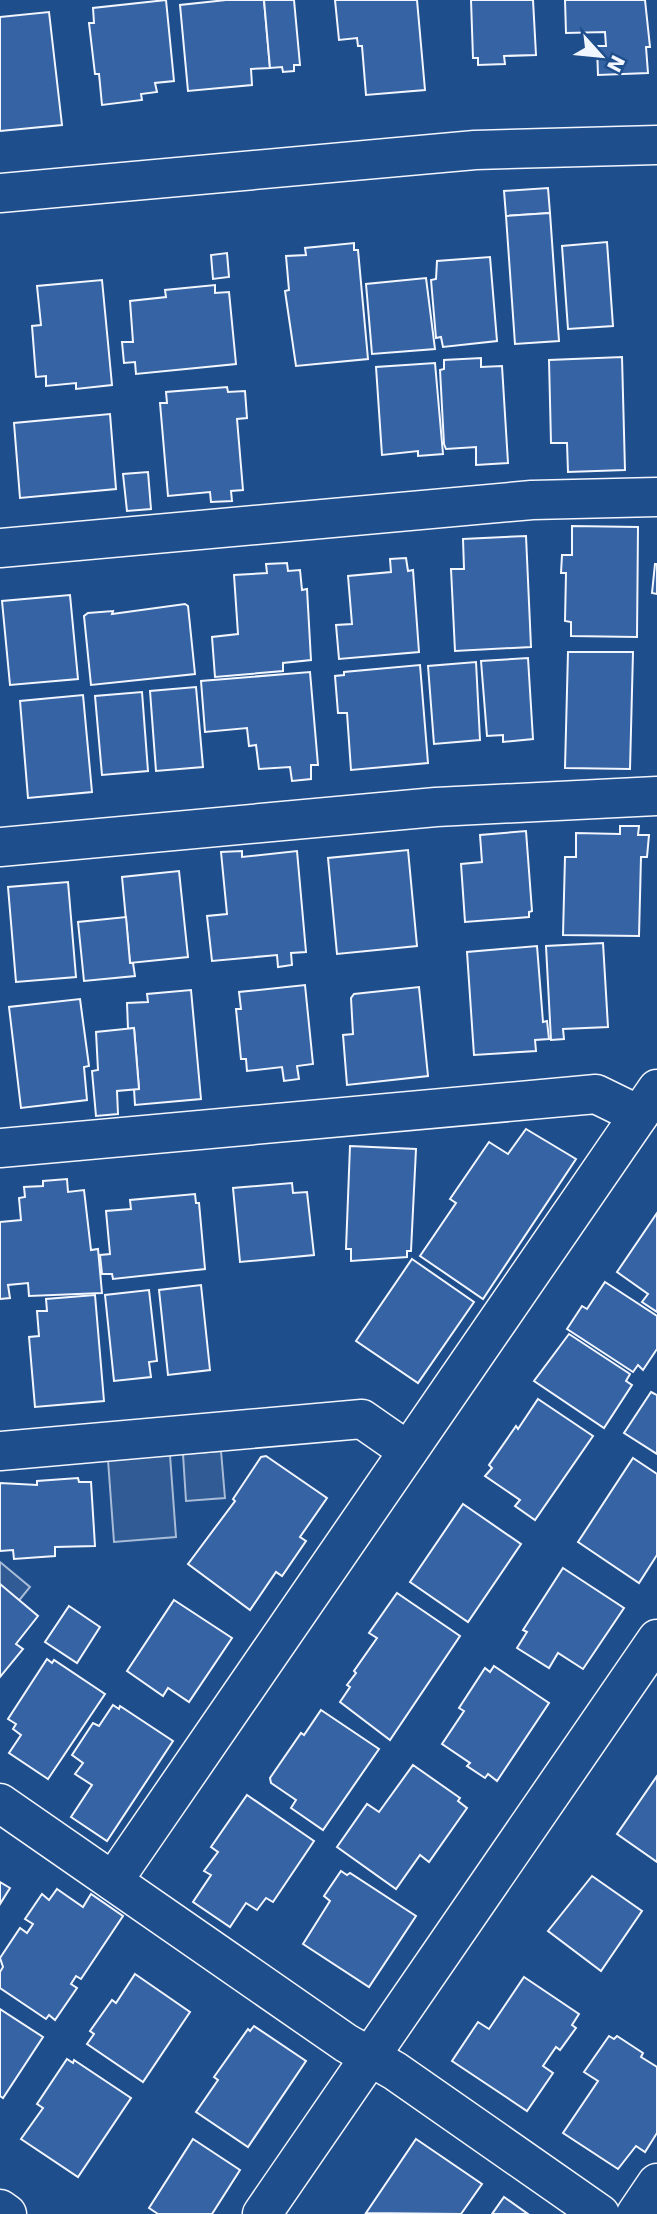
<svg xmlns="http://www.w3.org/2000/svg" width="657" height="2214" font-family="'DejaVu Sans',sans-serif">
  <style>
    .built { fill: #305b95; stroke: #a8bbd7; stroke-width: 2 }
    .building { fill: #3563a3; stroke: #f2f6ff; stroke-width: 2 }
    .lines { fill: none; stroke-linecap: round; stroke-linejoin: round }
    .minor-casing { stroke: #f2f6ff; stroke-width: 41 }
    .minor { stroke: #1f4e8c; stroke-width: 38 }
  </style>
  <rect width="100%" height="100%" fill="#1f4e8c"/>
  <g class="built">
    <path d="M 221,1451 L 225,1498 L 186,1501 L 183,1454 Z"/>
    <path d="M 170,1455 L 176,1537 L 114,1542 L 108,1460 Z"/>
    <path d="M 0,1562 L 30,1587 L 17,1603 L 0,1589 Z"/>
  </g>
  <g class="building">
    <path d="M 166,0 L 174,81 L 155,83 L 157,92 L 141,94 L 142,100 L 102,105 L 99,74 L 95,74 L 89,23 L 94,23 L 93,8 Z"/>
    <path d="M 226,0 L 264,0 L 270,68 L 251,69 L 252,85 L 188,91 L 180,5 Z"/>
    <path d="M 264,0 L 294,0 L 300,65 L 294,65 L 294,71 L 283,72 L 282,67 L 270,68 Z"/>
    <path d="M 335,0 L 417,0 L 425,90 L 366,95 L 362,46 L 358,46 L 357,38 L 339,40 Z"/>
    <path d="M 471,0 L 533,0 L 536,55 L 504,56 L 505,64 L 478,65 L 478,58 L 473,58 Z"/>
    <path d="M 565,0 L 645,0 L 650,47 L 646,47 L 648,73 L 598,75 L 597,46 L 606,46 L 605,32 L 566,33 Z"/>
    <path d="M 49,12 L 62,125 L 0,131 L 0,17 Z"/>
    <path d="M 548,188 L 550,213 L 506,216 L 504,191 Z"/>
    <path d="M 550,213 L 559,341 L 515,344 L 506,216 Z"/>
    <path d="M 607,242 L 613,326 L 568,329 L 562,246 Z"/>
    <path d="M 354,243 L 354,250 L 358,250 L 368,359 L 296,366 L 285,291 L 289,290 L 286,256 L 306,255 L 305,248 Z"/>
    <path d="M 227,253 L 229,277 L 213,279 L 211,255 Z"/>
    <path d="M 490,257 L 497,341 L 443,347 L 441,337 L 436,338 L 431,280 L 436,279 L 437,261 Z"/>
    <path d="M 426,278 L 435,349 L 372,354 L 366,284 Z"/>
    <path d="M 102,280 L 112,385 L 76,389 L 76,383 L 46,386 L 46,376 L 36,377 L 32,326 L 41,325 L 37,286 Z"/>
    <path d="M 215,285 L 215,293 L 229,292 L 236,364 L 136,374 L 135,362 L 124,363 L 122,342 L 133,342 L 130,301 L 166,297 L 165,290 Z"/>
    <path d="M 622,357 L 625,470 L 568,472 L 567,443 L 551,443 L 549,360 Z"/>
    <path d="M 481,358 L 481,367 L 502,366 L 508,463 L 476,465 L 476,447 L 446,449 L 444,444 L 440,370 L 444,369 L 444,360 Z"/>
    <path d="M 435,363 L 443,454 L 418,456 L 418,451 L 382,455 L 376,367 Z"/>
    <path d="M 227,387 L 228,392 L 245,391 L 247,418 L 237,419 L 243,490 L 231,491 L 232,501 L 211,502 L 210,492 L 168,496 L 160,403 L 167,403 L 166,392 Z"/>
    <path d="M 110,414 L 116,489 L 20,498 L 14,423 Z"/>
    <path d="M 148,472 L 151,509 L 127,511 L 123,474 Z"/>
    <path d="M 572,526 L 638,527 L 637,637 L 571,636 L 571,622 L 565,621 L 566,573 L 561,573 L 562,555 L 572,555 Z"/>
    <path d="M 526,536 L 531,647 L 455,651 L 451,569 L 464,569 L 463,539 Z"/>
    <path d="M 406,558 L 408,571 L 413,570 L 419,652 L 339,659 L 336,625 L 352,624 L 348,576 L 391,572 L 390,559 Z"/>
    <path d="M 287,563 L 288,571 L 300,570 L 302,590 L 307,589 L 311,660 L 283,663 L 283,671 L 215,677 L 212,637 L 238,634 L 234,575 L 267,573 L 266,564 Z"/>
    <path d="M 655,564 L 657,564 L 657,594 L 652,593 Z"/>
    <path d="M 70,595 L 78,679 L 10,685 L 2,601 Z"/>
    <path d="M 185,604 L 188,606 L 195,674 L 91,685 L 84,616 L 88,613 L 113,611 L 112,614 Z"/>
    <path d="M 568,652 L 633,652 L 630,769 L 565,768 Z"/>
    <path d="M 528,658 L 533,739 L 503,742 L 503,735 L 487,736 L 481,661 Z"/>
    <path d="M 476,662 L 480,740 L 434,744 L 428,666 Z"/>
    <path d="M 420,665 L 428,763 L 351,770 L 347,713 L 338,713 L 335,676 L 344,675 L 344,672 Z"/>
    <path d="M 310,672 L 318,765 L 311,765 L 311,779 L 292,781 L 290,767 L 259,769 L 256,745 L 249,746 L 247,728 L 205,732 L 201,681 Z"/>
    <path d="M 196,687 L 203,767 L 156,771 L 150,691 Z"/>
    <path d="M 142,692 L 148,771 L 102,775 L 95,696 Z"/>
    <path d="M 83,695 L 92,792 L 28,798 L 20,701 Z"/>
    <path d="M 620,826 L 639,826 L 638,835 L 649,835 L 647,857 L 641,857 L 639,936 L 563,935 L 565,857 L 576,857 L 576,833 L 620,834 Z"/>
    <path d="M 526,831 L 532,911 L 529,912 L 529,917 L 465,922 L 461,864 L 482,862 L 480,835 Z"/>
    <path d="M 408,850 L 417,946 L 337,954 L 328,858 Z"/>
    <path d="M 242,851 L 242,857 L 297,851 L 306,952 L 291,953 L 292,965 L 278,967 L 277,955 L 212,961 L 207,916 L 227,914 L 221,852 Z"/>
    <path d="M 179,871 L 188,957 L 130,963 L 122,877 Z"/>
    <path d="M 68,882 L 76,977 L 16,982 L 8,887 Z"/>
    <path d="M 126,917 L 130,963 L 133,963 L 135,976 L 84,981 L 78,922 Z"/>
    <path d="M 603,943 L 608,1027 L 563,1029 L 564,1039 L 551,1040 L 546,946 Z"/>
    <path d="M 537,946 L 543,1022 L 547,1021 L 549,1039 L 535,1040 L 536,1051 L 474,1055 L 467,952 Z"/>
    <path d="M 305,985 L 313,1064 L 297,1066 L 299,1079 L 284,1081 L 282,1067 L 247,1071 L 246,1059 L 241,1059 L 236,1009 L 241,1009 L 239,992 Z"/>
    <path d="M 419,987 L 428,1076 L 347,1085 L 343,1035 L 353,1034 L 351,998 L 354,994 Z"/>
    <path d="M 191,990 L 201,1099 L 135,1105 L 134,1089 L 139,1089 L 134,1028 L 128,1029 L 127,1003 L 148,1002 L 147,994 Z"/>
    <path d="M 80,999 L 89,1066 L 84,1067 L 87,1100 L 21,1108 L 9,1007 Z"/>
    <path d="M 134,1028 L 139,1089 L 117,1091 L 118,1114 L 96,1116 L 92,1071 L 98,1070 L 96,1032 Z"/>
    <path d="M 526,1129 L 576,1159 L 483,1299 L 420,1256 L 456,1203 L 450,1199 L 489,1142 L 508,1154 Z"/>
    <path d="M 350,1146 L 416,1149 L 411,1251 L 407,1251 L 407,1257 L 351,1261 L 351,1249 L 346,1249 Z"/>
    <path d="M 67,1179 L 68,1192 L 84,1190 L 91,1250 L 98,1249 L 102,1293 L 29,1296 L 28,1283 L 8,1285 L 10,1298 L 0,1299 L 0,1222 L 21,1220 L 19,1198 L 25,1197 L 24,1187 L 43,1186 L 43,1181 Z"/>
    <path d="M 292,1183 L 293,1193 L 307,1192 L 314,1255 L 240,1262 L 233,1188 Z"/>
    <path d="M 195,1194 L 196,1203 L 199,1203 L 205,1269 L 113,1279 L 112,1274 L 102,1274 L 100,1255 L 110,1254 L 106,1211 L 131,1209 L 130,1200 Z"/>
    <path d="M 657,1213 L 657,1312 L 642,1302 L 648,1294 L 617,1272 Z"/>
    <path d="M 412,1259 L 474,1302 L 418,1383 L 356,1341 Z"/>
    <path d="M 605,1282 L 657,1316 L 657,1349 L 643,1370 L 638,1365 L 633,1372 L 567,1329 L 582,1306 L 587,1309 Z"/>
    <path d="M 201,1285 L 210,1370 L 168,1375 L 159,1290 Z"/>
    <path d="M 149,1290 L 157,1361 L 149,1362 L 151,1377 L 114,1381 L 105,1295 Z"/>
    <path d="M 95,1295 L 104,1401 L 35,1407 L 29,1337 L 39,1336 L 37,1311 L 47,1311 L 46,1299 Z"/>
    <path d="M 569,1334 L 630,1374 L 626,1381 L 632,1385 L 604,1428 L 534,1381 Z"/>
    <path d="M 651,1392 L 657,1395 L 657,1454 L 624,1433 Z"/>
    <path d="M 538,1399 L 593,1436 L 535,1520 L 515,1506 L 520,1500 L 485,1476 L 492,1468 L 489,1465 L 516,1426 L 518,1429 Z"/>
    <path d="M 266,1456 L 327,1498 L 300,1537 L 306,1541 L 282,1576 L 276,1572 L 250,1610 L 188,1564 L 235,1501 L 233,1499 L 261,1457 Z"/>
    <path d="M 633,1458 L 657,1474 L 657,1555 L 639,1583 L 578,1542 Z"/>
    <path d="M 78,1478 L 79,1482 L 91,1482 L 95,1546 L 55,1547 L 55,1556 L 14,1559 L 13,1550 L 0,1551 L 0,1483 L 37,1485 L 37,1481 Z"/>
    <path d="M 463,1504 L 521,1544 L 468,1622 L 410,1582 Z"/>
    <path d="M 563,1568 L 624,1608 L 583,1669 L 558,1653 L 549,1668 L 517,1648 L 527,1632 L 523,1630 Z"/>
    <path d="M 0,1584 L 38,1616 L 16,1644 L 23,1649 L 0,1677 Z"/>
    <path d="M 397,1593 L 460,1636 L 390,1740 L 340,1702 L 350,1687 L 347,1685 L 356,1673 L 354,1671 L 377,1638 L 369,1633 Z"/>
    <path d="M 174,1600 L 232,1638 L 189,1702 L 168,1688 L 163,1696 L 127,1671 Z"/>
    <path d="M 69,1606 L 100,1627 L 77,1663 L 45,1642 Z"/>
    <path d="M 47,1659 L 52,1663 L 54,1660 L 105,1694 L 48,1779 L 9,1753 L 21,1735 L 13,1729 L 16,1724 L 8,1719 Z"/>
    <path d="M 494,1666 L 549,1703 L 497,1781 L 488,1774 L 485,1778 L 467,1766 L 470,1763 L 442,1744 L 464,1711 L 459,1708 L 485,1668 L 490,1672 Z"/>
    <path d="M 113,1705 L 119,1709 L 120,1706 L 173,1741 L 107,1841 L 71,1817 L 92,1785 L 75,1774 L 83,1763 L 72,1755 L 93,1723 L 99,1726 Z"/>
    <path d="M 321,1710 L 379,1749 L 323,1830 L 291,1808 L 296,1800 L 271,1783 L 270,1778 L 301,1733 L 304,1735 Z"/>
    <path d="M 413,1765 L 460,1798 L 458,1801 L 467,1808 L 429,1862 L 420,1855 L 396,1889 L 337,1847 L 367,1804 L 379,1812 Z"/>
    <path d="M 657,1776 L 657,1862 L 617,1834 Z"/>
    <path d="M 247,1795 L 314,1841 L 273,1902 L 266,1898 L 257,1910 L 246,1903 L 230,1927 L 193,1902 L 211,1875 L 204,1871 L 218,1852 L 211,1847 Z"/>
    <path d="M 341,1871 L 347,1875 L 350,1873 L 416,1916 L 369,1987 L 303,1944 L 330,1901 L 324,1896 Z"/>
    <path d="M 592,1876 L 642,1911 L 601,1971 L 548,1931 Z"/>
    <path d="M 0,1882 L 10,1888 L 0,1904 Z"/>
    <path d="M 57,1889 L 83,1907 L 91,1894 L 123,1916 L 81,1979 L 76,1976 L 71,1984 L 77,1988 L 55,2020 L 49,2015 L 46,2019 L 0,1988 L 0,1972 L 3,1967 L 0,1958 L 20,1928 L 27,1933 L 33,1924 L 25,1919 L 42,1894 L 49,1900 Z"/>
    <path d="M 135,1974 L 190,2012 L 143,2082 L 87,2044 L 94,2034 L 90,2031 L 112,2000 L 116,2003 Z"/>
    <path d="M 524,1977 L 579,2014 L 572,2025 L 576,2028 L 560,2050 L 556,2047 L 543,2066 L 553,2073 L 527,2111 L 452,2061 L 478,2022 L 489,2029 Z"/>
    <path d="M 0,2009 L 43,2037 L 3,2098 L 0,2096 Z"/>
    <path d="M 254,2026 L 306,2061 L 248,2147 L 196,2112 L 218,2080 L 214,2077 L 248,2029 L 250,2031 Z"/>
    <path d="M 609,2036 L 614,2039 L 617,2036 L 643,2053 L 641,2057 L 657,2067 L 657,2133 L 645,2152 L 636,2146 L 618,2169 L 563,2133 L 598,2081 L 584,2072 Z"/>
    <path d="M 67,2059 L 73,2063 L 74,2060 L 131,2098 L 78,2177 L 21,2139 L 43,2108 L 37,2104 Z"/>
    <path d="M 193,2139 L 240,2170 L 212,2214 L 158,2214 L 149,2208 Z"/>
    <path d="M 416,2139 L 482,2184 L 461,2214 L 366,2213 Z"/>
    <path d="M 504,2197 L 528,2214 L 492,2214 Z"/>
  </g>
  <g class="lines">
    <defs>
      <g id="minor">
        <path d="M 0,193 L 475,150 L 657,145"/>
        <path d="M 0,548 L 532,500 L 657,497"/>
        <path d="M 0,847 L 436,807 L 657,796"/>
        <path d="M 0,1148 L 596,1094 L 639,1115"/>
        <path d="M 0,1451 L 362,1419 L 408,1451"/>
        <path d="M 0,1803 L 346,2043 L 395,2071 L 600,2214"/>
        <path d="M 113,1881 L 657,1089"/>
        <path d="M 0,2209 L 7,2214"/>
        <path d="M 262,2214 L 657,1639"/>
        <path d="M 636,2214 L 657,2183"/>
      </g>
    </defs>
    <use href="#minor" class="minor-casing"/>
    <use href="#minor" class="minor"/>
  </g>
  <g transform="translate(601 56) rotate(117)" stroke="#1f4e8c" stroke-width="5" paint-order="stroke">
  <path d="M0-5L12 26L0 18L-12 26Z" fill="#f2f6ff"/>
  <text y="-10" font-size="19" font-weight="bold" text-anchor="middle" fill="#f2f6ff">N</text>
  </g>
</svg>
